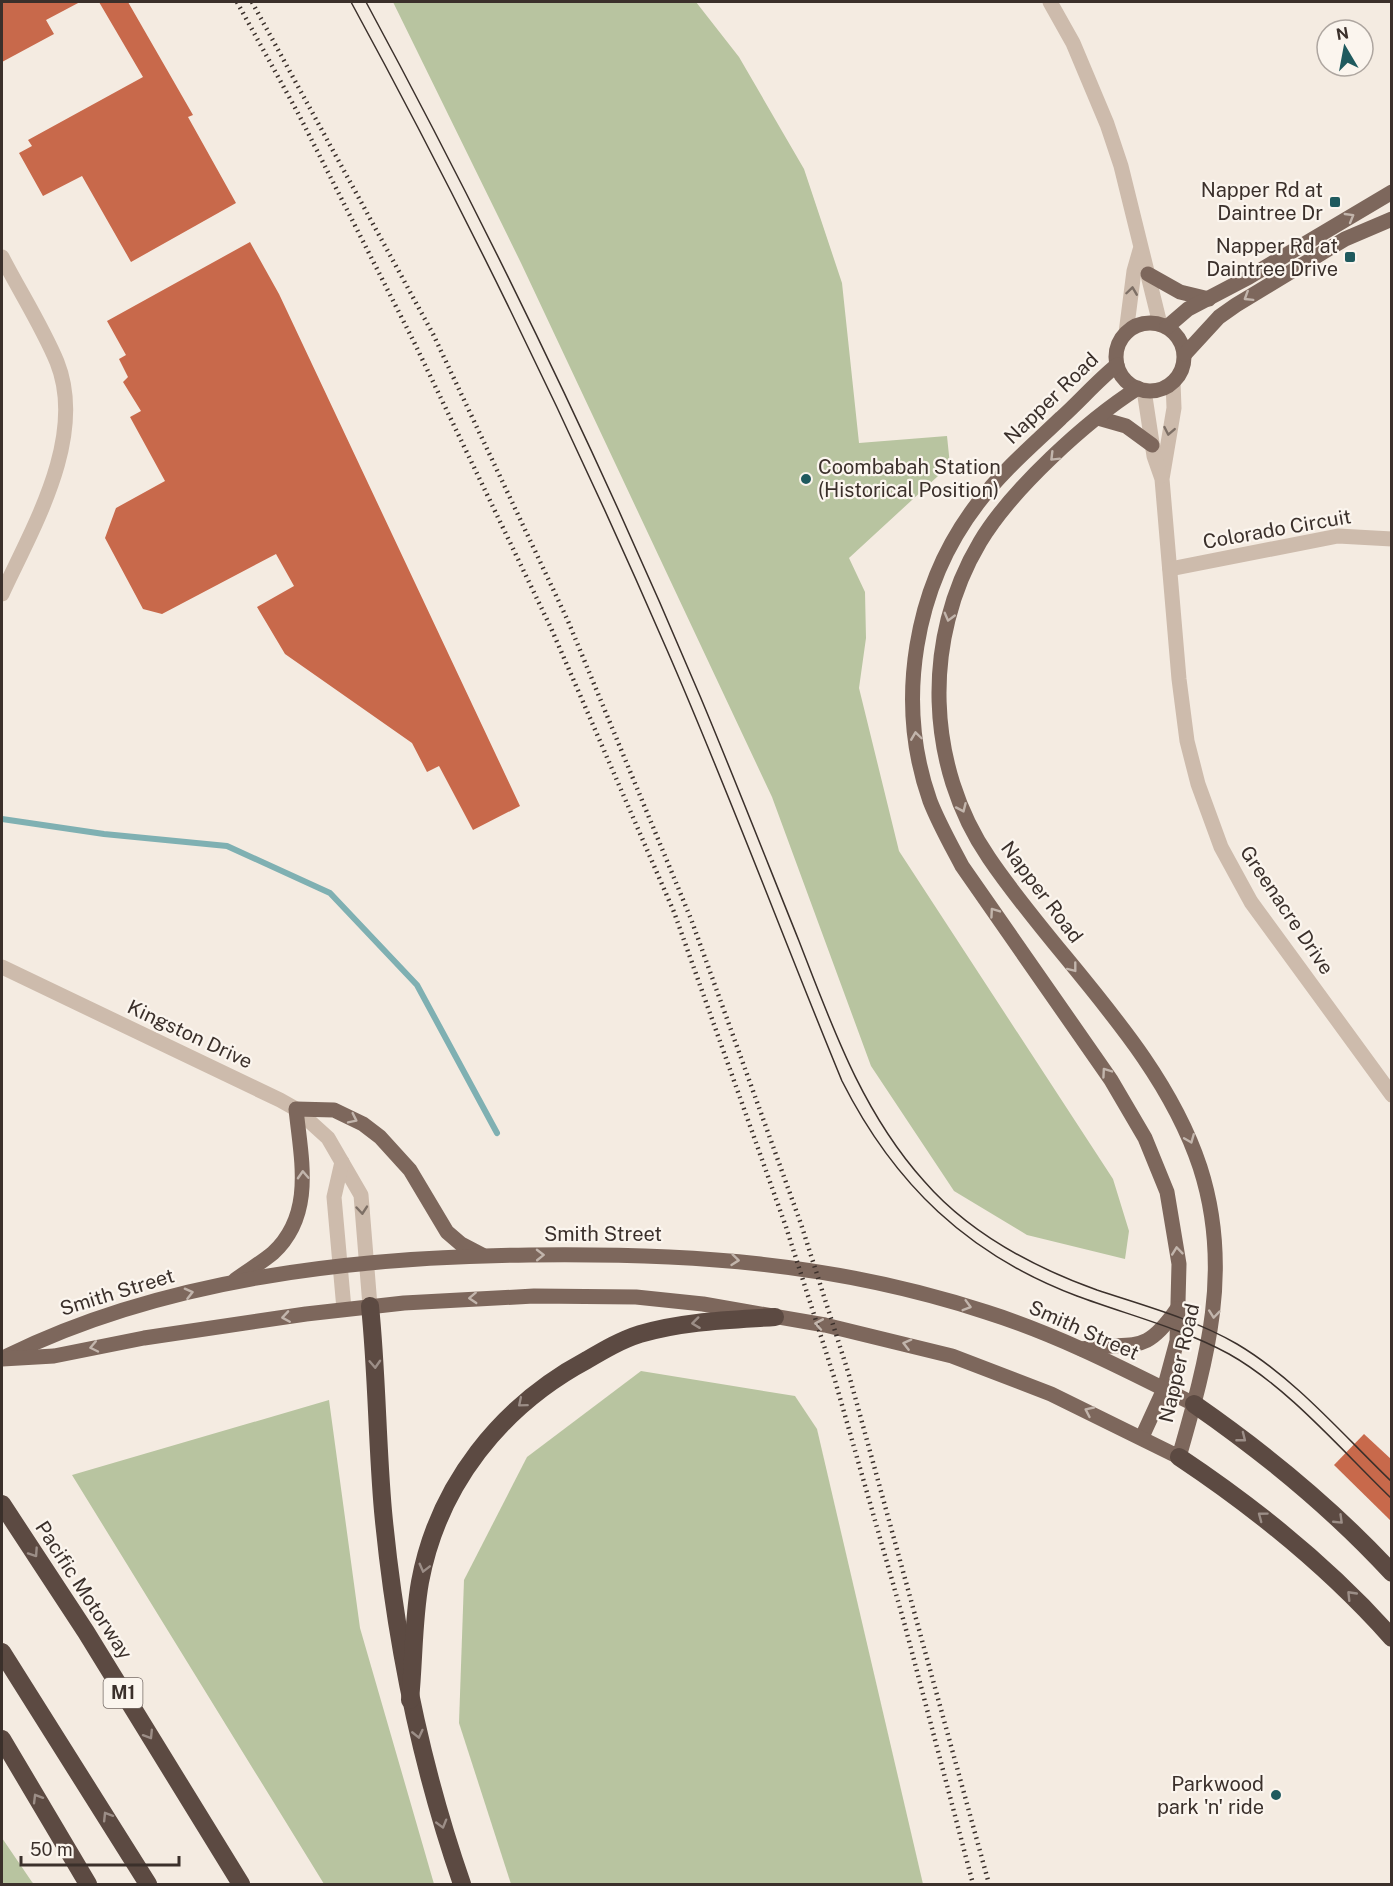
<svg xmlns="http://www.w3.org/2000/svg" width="1393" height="1886" font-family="'Public Sans',sans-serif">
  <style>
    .green { fill: #b8c4a0 }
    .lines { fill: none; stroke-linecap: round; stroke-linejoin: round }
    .stream { stroke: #7fb0b2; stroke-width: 6 }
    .building { fill: #c8694b }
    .minor { stroke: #cdbbac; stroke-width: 15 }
    .major { stroke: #7d675c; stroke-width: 15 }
    .highway { stroke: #5c4a42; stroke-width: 18 }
    .tram { stroke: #3b302b; stroke-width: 1.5 }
    .rail { stroke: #3b302b; stroke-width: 4.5; stroke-dasharray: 1.5 4.5; stroke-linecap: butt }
    .oneway { stroke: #c2b5ac }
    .oneway2 { stroke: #7d6f65 }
    .oneway3 { stroke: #9c8e87 }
    .poi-dot { fill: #1f5a5e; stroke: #fbf5ee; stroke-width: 2 }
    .labels { text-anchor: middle; stroke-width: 4.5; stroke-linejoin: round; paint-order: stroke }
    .shield { fill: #fbf5ee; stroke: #756b66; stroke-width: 1.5 }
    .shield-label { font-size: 18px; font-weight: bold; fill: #3b302b }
    .poi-label { font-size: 20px; fill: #3b302b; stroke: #fbf5ee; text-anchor: end }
    .street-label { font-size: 20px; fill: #3b302b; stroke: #fbf5ee }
  </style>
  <rect width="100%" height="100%" fill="#f4ebe1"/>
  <g class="green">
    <path d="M 393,2 L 696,2 L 739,57 L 804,169 L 842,283 L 859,443 L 947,436 L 950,465 L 849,558 L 865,592 L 866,638 L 859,688 L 899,851 L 1113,1179 L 1129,1231 L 1125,1259 L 1027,1235 L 954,1191 L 871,1066 L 772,797 L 521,263 Z"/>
    <path d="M 641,1371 L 795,1396 L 817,1429 L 923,1884 L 511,1884 L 459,1723 L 464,1580 L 527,1457 Z"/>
    <path d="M 329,1400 L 360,1628 L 434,1884 L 324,1884 L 72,1475 Z"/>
    <path d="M 2,1838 L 32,1882 L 34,1884 L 2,1884 Z"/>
  </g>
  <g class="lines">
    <path class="stream" d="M 2,819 L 104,834 L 227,846 L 330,893 L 417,985 L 497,1133"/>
  </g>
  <g class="building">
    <path d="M 2,2 L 80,2 L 46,20 L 54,34 L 2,62 Z"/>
    <path d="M 99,2 L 128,2 L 193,115 L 188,117 L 236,203 L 131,262 L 82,176 L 43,196 L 19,153 L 32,146 L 28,140 L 143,77 Z"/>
    <path d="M 250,242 L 279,294 L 520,806 L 473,830 L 439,766 L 427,772 L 412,743 L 285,654 L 257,607 L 294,586 L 276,554 L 162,614 L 143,609 L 105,538 L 116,508 L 165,481 L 130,417 L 141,411 L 123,382 L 128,377 L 119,359 L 126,355 L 107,321 Z"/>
    <path d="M 1364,1434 L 1392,1460 L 1392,1522 L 1334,1465 Z"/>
  </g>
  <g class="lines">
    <g class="minor">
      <path d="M 1050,2 L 1073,43 L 1107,124 L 1121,166 L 1160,324"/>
      <path d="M 2,257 C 20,292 42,326 57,362 C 87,437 33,527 2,594"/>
      <path d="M 1126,333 L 1134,271 L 1140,250"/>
      <path d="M 1173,382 L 1174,408 L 1162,479 L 1179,679 L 1187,741 L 1198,784 L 1221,847 L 1251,902 L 1392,1095"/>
      <path d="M 1144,390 L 1154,456 L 1161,476"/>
      <path d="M 1170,569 L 1338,536 L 1392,539"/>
      <path d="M 2,967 L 280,1100 L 296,1109 L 328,1138 L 361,1195 L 370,1306"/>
      <path d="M 342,1162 L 334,1197 L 344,1309"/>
    </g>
    <g class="major">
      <path d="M 1148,274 L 1180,292 L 1209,299"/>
      <circle cx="1150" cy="357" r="34"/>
      <path d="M 1167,327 L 1188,309 L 1249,277 L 1392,192"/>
      <path d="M 1185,354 L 1219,317 L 1236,305 L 1345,239 L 1392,219"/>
      <path d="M 1117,365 C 1097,381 1080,401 1061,418 C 1033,445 1002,471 978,503 C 914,586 895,702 930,801 C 939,824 951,845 962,866 L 1111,1080 L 1145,1138 L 1167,1192 L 1179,1264 L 1177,1341 L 1164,1389 L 1142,1437"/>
      <path d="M 1098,418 L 1126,426 L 1152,445"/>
      <path d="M 235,1280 C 247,1271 261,1263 273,1253 C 315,1214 301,1159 296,1109 L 334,1110 L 363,1124 L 380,1137 L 410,1170 L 447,1232 L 461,1244 L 482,1255"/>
      <path d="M 1082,1349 C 1134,1340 1143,1358 1177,1309"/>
      <path d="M 7,1356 C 165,1278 356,1257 529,1255 C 689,1253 833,1262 986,1312 C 1059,1335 1126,1370 1194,1404"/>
      <path d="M 2,1359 L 54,1356 L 144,1338 L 306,1314 L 404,1303 L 534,1296 L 636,1297 L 703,1304 L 825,1325 L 952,1356 L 1051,1394 L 1179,1457 C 1207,1359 1233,1269 1200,1167 C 1161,1049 1058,960 989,858 C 926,766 922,639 980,542 C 1011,490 1086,421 1138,388"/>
    </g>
    <g class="highway">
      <path d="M 370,1306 C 377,1374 377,1443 383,1511 C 395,1638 420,1763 462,1884"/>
      <path d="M 1194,1404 C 1266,1454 1333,1509 1392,1573"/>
      <path d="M 1179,1457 C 1257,1509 1329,1567 1392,1638"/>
      <path d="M 2,1504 L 86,1632 L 241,1884"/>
      <path d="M 2,1652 L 148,1884"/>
      <path d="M 410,1700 C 414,1661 413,1621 420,1582 C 438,1485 501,1406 587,1360 C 604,1350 621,1340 640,1334 C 684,1321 730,1320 775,1317"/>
      <path d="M 2,1739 L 88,1884"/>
    </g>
    <g class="tram">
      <path d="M 351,2 C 466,213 571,429 667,650 C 729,792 783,938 842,1081 C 894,1184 968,1255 1077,1296 C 1128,1315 1181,1328 1229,1354 C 1288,1387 1343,1452 1392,1499"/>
      <path d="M 366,2 C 488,228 600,459 700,696 C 734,777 766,859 799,941 C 832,1026 862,1112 924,1181 C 969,1233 1033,1267 1097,1290 C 1145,1306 1194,1319 1237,1344 C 1296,1379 1343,1435 1392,1482"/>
    </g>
    <g class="rail">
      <path d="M 237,2 L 299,115 L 414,342 L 551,628 L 674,912 L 786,1227 L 834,1377 L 904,1622 L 973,1884"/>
      <path d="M 252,2 L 433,334 L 568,621 L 691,919 L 801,1224 L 849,1375 L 989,1884"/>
    </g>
  </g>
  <defs><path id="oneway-chevron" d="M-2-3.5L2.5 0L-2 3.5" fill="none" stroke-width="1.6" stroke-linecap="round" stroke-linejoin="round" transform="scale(1.5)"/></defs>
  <g class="oneway">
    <use href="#oneway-chevron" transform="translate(1350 217) rotate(-30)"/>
    <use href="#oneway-chevron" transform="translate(1248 297) rotate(148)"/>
    <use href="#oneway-chevron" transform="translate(1054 457) rotate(135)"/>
    <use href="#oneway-chevron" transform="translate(949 617) rotate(105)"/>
    <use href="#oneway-chevron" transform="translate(916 736) rotate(-98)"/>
    <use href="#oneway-chevron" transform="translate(962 808) rotate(66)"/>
    <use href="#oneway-chevron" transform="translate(994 912) rotate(-125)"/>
    <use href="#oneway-chevron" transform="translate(1073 968) rotate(52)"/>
    <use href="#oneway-chevron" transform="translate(1106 1072) rotate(-125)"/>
    <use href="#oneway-chevron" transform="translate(353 1119) rotate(26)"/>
    <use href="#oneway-chevron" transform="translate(1190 1139) rotate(68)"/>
    <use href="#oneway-chevron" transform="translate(303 1175) rotate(-93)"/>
    <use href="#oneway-chevron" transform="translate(1177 1251) rotate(-96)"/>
    <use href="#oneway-chevron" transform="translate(540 1255) rotate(-1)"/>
    <use href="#oneway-chevron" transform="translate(735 1260) rotate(6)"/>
    <use href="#oneway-chevron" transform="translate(189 1293) rotate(-14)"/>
    <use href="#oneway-chevron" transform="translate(473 1298) rotate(177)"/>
    <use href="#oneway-chevron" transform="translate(967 1306) rotate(16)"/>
    <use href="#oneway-chevron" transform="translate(1214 1314) rotate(96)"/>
    <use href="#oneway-chevron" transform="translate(286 1317) rotate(171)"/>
    <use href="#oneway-chevron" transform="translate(819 1324) rotate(-170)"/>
    <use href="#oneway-chevron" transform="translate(907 1344) rotate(-166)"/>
    <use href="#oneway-chevron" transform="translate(94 1347) rotate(168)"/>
    <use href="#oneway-chevron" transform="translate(1089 1411) rotate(-155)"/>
  </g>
  <g class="oneway2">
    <use href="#oneway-chevron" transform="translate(1132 291) rotate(-82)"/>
    <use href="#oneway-chevron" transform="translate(1169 431) rotate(101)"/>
    <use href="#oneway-chevron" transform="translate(362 1210) rotate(85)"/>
  </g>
  <g class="oneway3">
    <use href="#oneway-chevron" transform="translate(696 1323) rotate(173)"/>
    <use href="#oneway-chevron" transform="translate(375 1364) rotate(87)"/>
    <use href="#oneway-chevron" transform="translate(522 1403) rotate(140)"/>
    <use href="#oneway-chevron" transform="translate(1242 1438) rotate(38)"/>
    <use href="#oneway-chevron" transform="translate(1262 1516) rotate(-143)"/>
    <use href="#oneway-chevron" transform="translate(1339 1520) rotate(44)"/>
    <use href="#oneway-chevron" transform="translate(34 1553) rotate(56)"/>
    <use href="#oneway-chevron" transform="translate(424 1568) rotate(104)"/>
    <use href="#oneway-chevron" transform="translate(1351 1595) rotate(-134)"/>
    <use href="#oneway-chevron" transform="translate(418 1734) rotate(77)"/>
    <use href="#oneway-chevron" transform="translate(149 1735) rotate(58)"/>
    <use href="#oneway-chevron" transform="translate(37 1798) rotate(-121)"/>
    <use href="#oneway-chevron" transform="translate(107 1816) rotate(-122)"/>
    <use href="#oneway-chevron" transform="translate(442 1824) rotate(74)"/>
  </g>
  <g class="poi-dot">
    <rect x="1329" y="196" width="12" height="12" rx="3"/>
    <rect x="1344" y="251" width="12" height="12" rx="3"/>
    <circle cx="806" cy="479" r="6"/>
    <circle cx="1276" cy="1795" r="6"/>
  </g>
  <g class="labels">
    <rect class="shield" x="103.5" y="1678" width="39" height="30" rx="4.5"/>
    <g class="shield-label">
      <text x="123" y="1699">M1</text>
    </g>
    <g class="poi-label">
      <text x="1323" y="197">Napper Rd at<tspan x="1323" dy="23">Daintree Dr</tspan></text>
      <text x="1338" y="253">Napper Rd at<tspan x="1338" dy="23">Daintree Drive</tspan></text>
      <text x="818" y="474" text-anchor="start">Coombabah Station<tspan x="818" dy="23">(Historical Position)</tspan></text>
      <text x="1264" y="1791">Parkwood<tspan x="1264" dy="23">park 'n' ride</tspan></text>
    </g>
    <g class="street-label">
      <text transform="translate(1051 398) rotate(-44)" y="7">Napper Road</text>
      <text transform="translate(1277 529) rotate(-10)" y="7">Colorado Circuit</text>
      <text transform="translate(1042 892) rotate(53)" y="7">Napper Road</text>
      <text transform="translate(1287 910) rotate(56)" y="7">Greenacre Drive</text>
      <text transform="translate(190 1034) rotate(25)" y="7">Kingston Drive</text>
      <text x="603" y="1241">Smith Street</text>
      <text transform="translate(117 1292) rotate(-17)" y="7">Smith Street</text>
      <text transform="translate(1084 1330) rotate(24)" y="7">Smith Street</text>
      <text transform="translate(1179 1363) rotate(-77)" y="7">Napper Road</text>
      <text transform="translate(84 1590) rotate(57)" y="7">Pacific Motorway</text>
    </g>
  </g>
  <rect width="1393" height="1886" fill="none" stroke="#3b302b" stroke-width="6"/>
  <g transform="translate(1345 48) rotate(350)"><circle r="28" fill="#fbf5ee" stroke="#aea6a0" stroke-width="1.5"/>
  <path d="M0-4.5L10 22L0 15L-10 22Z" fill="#1f5a5e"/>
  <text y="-9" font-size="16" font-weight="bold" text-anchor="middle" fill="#3b302b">N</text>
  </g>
  <path d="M21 1856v9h158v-9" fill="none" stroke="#3b302b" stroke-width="3"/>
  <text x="30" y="1856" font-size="18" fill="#3b302b" stroke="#fbf5ee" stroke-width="4.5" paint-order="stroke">50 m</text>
</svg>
